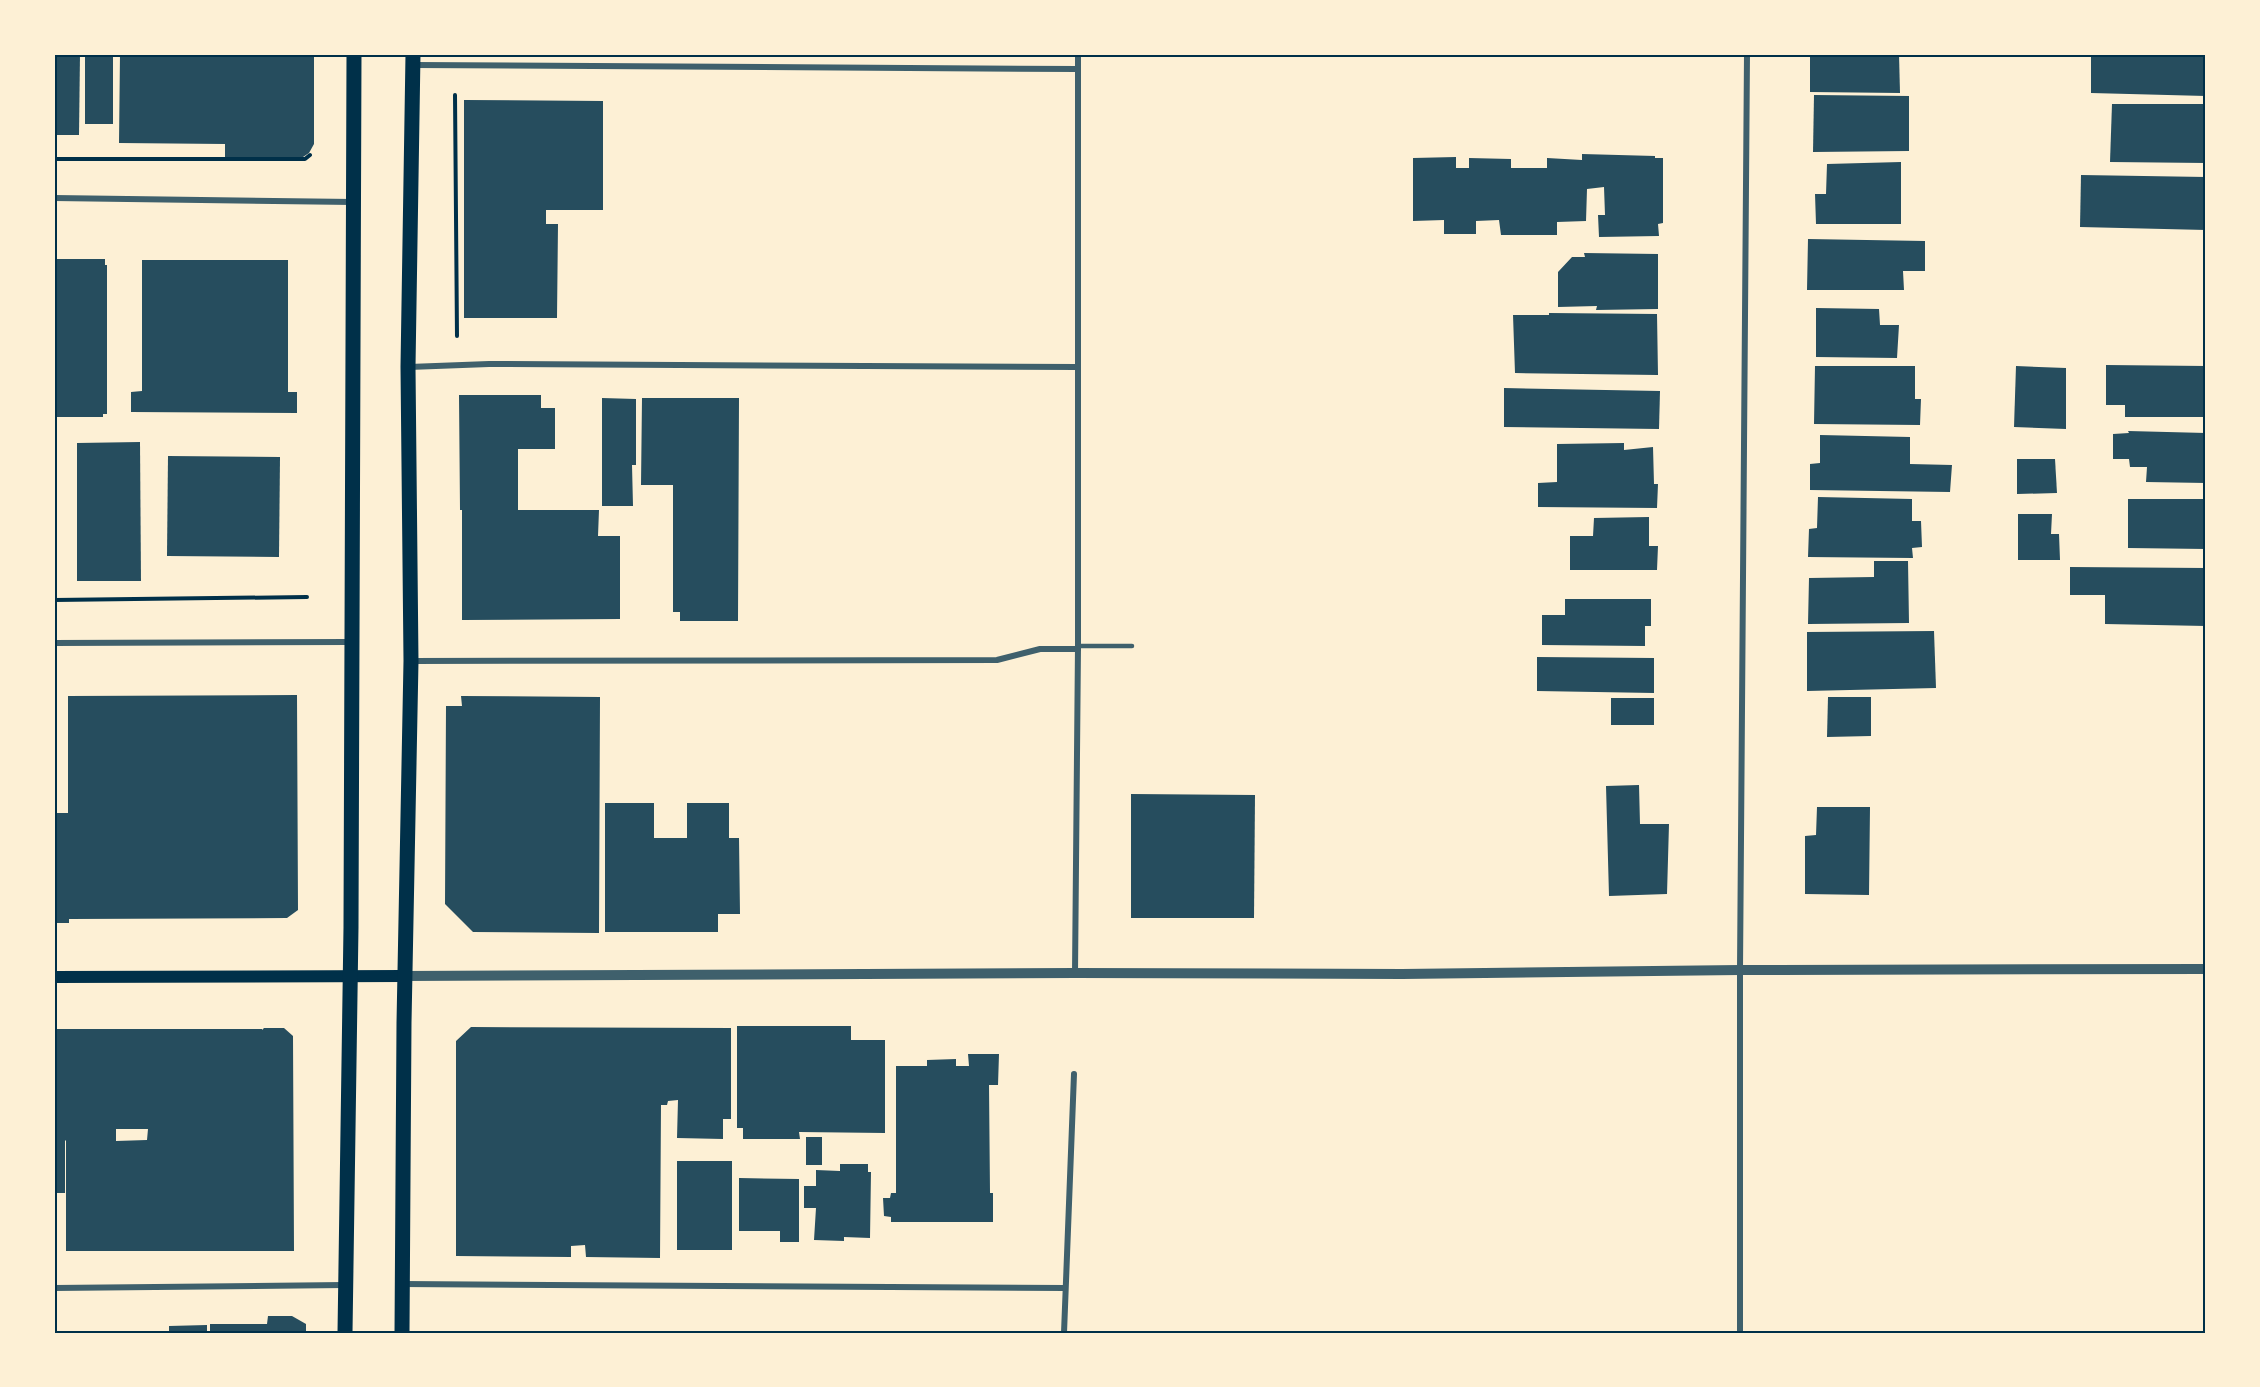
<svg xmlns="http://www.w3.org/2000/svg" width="2260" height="1387" font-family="'Nunito Sans',sans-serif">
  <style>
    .building { fill: #264d5e; fill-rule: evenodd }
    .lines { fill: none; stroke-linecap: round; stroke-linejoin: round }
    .path { stroke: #003049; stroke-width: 4 }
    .service { stroke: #3f606c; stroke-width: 4.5 }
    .minor { stroke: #3f606c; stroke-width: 6 }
    .tertiary { stroke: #3f606c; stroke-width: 10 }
    .secondary { stroke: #003049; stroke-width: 12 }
    .primary { stroke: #003049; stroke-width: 15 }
    .neatline { fill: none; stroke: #003049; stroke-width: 2 }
  </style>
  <rect width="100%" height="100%" fill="#fdf0d5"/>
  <g class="building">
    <path d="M 54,54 L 80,54 L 79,135 L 54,135 Z"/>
    <rect x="85" y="54" width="28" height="70"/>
    <path d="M 120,54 L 314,54 L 314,144 L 309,153 L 303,157 L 225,157 L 225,144 L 119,143 Z"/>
    <path d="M 1810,54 L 1899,54 L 1900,93 L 1810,92 Z"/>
    <path d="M 2091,54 L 2206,54 L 2206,96 L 2091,93 Z"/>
    <path d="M 1814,95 L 1909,96 L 1909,151 L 1813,152 Z"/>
    <path d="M 464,100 L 603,101 L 603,210 L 546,210 L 546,224 L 558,224 L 557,318 L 464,318 Z"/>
    <path d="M 2112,104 L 2206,104 L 2206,163 L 2110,162 Z"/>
    <path d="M 1582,154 L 1655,156 L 1655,158 L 1663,158 L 1663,223 L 1658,224 L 1659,236 L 1599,237 L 1598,215 L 1605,215 L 1604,187 L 1587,189 L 1586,221 L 1557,222 L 1557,235 L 1501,235 L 1499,220 L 1476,221 L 1476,234 L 1444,234 L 1444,220 L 1413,221 L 1413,158 L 1456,157 L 1456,168 L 1469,168 L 1469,158 L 1511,159 L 1511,168 L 1547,168 L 1547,158 L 1582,160 Z"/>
    <path d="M 1901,162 L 1901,224 L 1816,224 L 1815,194 L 1826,194 L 1827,164 Z"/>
    <path d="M 2081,175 L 2206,177 L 2206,230 L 2080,227 Z"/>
    <path d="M 1808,239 L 1925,241 L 1925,271 L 1903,271 L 1904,290 L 1807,290 Z"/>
    <path d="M 1584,253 L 1658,254 L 1658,309 L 1596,310 L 1597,306 L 1558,307 L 1558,272 L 1572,257 L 1585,257 Z"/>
    <path d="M 54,259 L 105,259 L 105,265 L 107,265 L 107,414 L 103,414 L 103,417 L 54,417 Z"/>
    <path d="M 142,260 L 288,260 L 288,392 L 297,392 L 297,413 L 131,412 L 131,392 L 142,391 Z"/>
    <path d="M 1816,308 L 1879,309 L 1880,325 L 1899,325 L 1897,358 L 1816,357 Z"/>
    <path d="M 1549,313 L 1657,314 L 1658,375 L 1515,373 L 1513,315 L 1549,315 Z"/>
    <path d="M 2106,365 L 2206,366 L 2206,417 L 2125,417 L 2125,405 L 2106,405 Z"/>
    <path d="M 1815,366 L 1915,366 L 1915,399 L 1921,399 L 1920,425 L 1814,424 Z"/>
    <path d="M 2016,366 L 2066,368 L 2066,429 L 2014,427 Z"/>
    <path d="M 1504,388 L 1660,391 L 1659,429 L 1504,427 Z"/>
    <path d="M 459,395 L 541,395 L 541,408 L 555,408 L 555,449 L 518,449 L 518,510 L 599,510 L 598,536 L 620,536 L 620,619 L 462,620 L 462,510 L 460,510 Z"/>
    <path d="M 602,398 L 636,399 L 636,465 L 632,465 L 633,506 L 602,506 Z"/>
    <path d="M 642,398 L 739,398 L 738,621 L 680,621 L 680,612 L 673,612 L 673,485 L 641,485 Z"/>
    <path d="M 2128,431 L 2206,433 L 2206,483 L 2146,482 L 2147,467 L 2130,467 L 2129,459 L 2113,459 L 2113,434 L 2129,433 Z"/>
    <path d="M 1820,435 L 1910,437 L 1910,464 L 1952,465 L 1950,492 L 1810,490 L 1810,464 L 1820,463 Z"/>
    <path d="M 140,442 L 141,581 L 77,581 L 77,443 Z"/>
    <path d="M 1624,443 L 1624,450 L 1653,447 L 1654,484 L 1658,484 L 1657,508 L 1538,507 L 1538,483 L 1557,482 L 1557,444 Z"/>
    <path d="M 168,456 L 280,457 L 279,557 L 167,556 Z"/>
    <path d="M 2017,459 L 2055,459 L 2057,493 L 2017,494 Z"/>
    <path d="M 1818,497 L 1912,499 L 1912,521 L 1921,521 L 1922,547 L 1912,548 L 1913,558 L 1808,557 L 1809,529 L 1817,528 Z"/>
    <path d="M 2128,499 L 2206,499 L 2206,549 L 2128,548 Z"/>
    <path d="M 2018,514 L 2052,514 L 2051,534 L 2059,534 L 2060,560 L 2018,560 Z"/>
    <path d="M 1649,517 L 1649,546 L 1658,546 L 1657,570 L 1570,570 L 1570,536 L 1593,536 L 1594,518 Z"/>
    <path d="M 1874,561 L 1908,561 L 1909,623 L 1808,624 L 1809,578 L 1874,577 Z"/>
    <path d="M 2070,567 L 2206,568 L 2206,626 L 2105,624 L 2105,595 L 2070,595 Z"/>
    <path d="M 1565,599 L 1651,599 L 1651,626 L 1645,626 L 1645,646 L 1542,645 L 1542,615 L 1565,615 Z"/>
    <path d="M 1934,631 L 1936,688 L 1807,691 L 1807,632 Z"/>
    <path d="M 1537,657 L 1654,658 L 1654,693 L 1537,691 Z"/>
    <path d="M 297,695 L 298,910 L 287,918 L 69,919 L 69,923 L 54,923 L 54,813 L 68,813 L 68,696 Z"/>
    <path d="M 461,696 L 600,697 L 599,933 L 473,932 L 445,904 L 446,706 L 462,706 Z"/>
    <path d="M 1828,697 L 1871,697 L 1871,736 L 1827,737 Z"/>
    <rect x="1611" y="698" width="43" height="27"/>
    <path d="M 1639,785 L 1640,824 L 1669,824 L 1667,894 L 1609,896 L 1606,786 Z"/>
    <path d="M 1131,794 L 1255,795 L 1254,918 L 1131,918 Z"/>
    <path d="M 605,803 L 654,803 L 654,838 L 687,838 L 687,803 L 729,803 L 729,838 L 739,838 L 740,914 L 718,914 L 718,932 L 605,932 Z"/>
    <path d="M 1817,807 L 1870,807 L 1869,895 L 1805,894 L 1805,836 L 1816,835 Z"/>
    <path d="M 737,1026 L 851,1026 L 851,1040 L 885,1040 L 885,1133 L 799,1132 L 800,1139 L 743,1139 L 743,1128 L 737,1128 Z"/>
    <path d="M 471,1027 L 731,1028 L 731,1119 L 723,1119 L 723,1139 L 677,1138 L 678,1100 L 668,1101 L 667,1105 L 661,1105 L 660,1258 L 586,1257 L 585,1245 L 571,1246 L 571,1257 L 456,1256 L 456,1041 Z"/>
    <path d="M 264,1028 L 284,1028 L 293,1036 L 294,1251 L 66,1251 L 66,1141 L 65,1140 L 65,1193 L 54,1193 L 54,1029 L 262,1029 L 262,1030 ZM 116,1129 L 148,1129 L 147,1140 L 116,1141 Z"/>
    <path d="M 968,1054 L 999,1054 L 998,1085 L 989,1085 L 990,1193 L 993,1193 L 993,1222 L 891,1222 L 891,1217 L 884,1216 L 883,1198 L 890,1198 L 891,1193 L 896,1193 L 896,1066 L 927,1066 L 927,1060 L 956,1059 L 956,1066 L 969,1066 Z"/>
    <rect x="806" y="1137" width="16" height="28"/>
    <rect x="677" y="1161" width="55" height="89"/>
    <path d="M 840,1164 L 868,1164 L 868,1172 L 871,1172 L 870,1238 L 844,1237 L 844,1241 L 814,1240 L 816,1208 L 804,1208 L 804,1186 L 816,1186 L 816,1170 L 840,1171 Z"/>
    <path d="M 739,1178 L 799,1179 L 799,1242 L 780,1242 L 780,1231 L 739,1231 Z"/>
    <path d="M 268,1316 L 292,1316 L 306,1324 L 306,1333 L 169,1333 L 169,1326 L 207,1325 L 207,1331 L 210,1331 L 210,1324 L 267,1324 Z"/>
  </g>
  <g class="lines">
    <g class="path">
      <path d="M 455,95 L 457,336"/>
      <path d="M 54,159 L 305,159 L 310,155"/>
      <path d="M 54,600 L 307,597"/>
    </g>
    <path class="service" d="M 1078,646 L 1132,646"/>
    <g class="minor">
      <path d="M 414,65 L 1078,69"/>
      <path d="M 54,198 L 353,202"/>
      <path d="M 409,367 L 489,364 L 1077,367"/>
      <path d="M 54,643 L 350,642"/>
      <path d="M 412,661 L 997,660 L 1040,649 L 1078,649"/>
      <path d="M 1075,973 L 1078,646 L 1078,54"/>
      <path d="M 402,1284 L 1065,1288"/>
      <path d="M 54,1288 L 344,1285"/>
      <path d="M 1064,1333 L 1074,1074"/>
      <path d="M 1740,1333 L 1740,970 L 1747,54"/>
    </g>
    <path class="tertiary" d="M 405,976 L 1075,973 L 1402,974 L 1740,970 L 2206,969"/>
    <path class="secondary" d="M 54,977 L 405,976"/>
    <g class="primary">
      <path d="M 345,1333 L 351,927 L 354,54"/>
      <path d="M 402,1333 L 404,1023 L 411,661 L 408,367 L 413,54"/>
    </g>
  </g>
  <rect width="2260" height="1387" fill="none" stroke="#fdf0d5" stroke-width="111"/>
  <rect x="56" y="56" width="2148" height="1276" class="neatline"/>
</svg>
